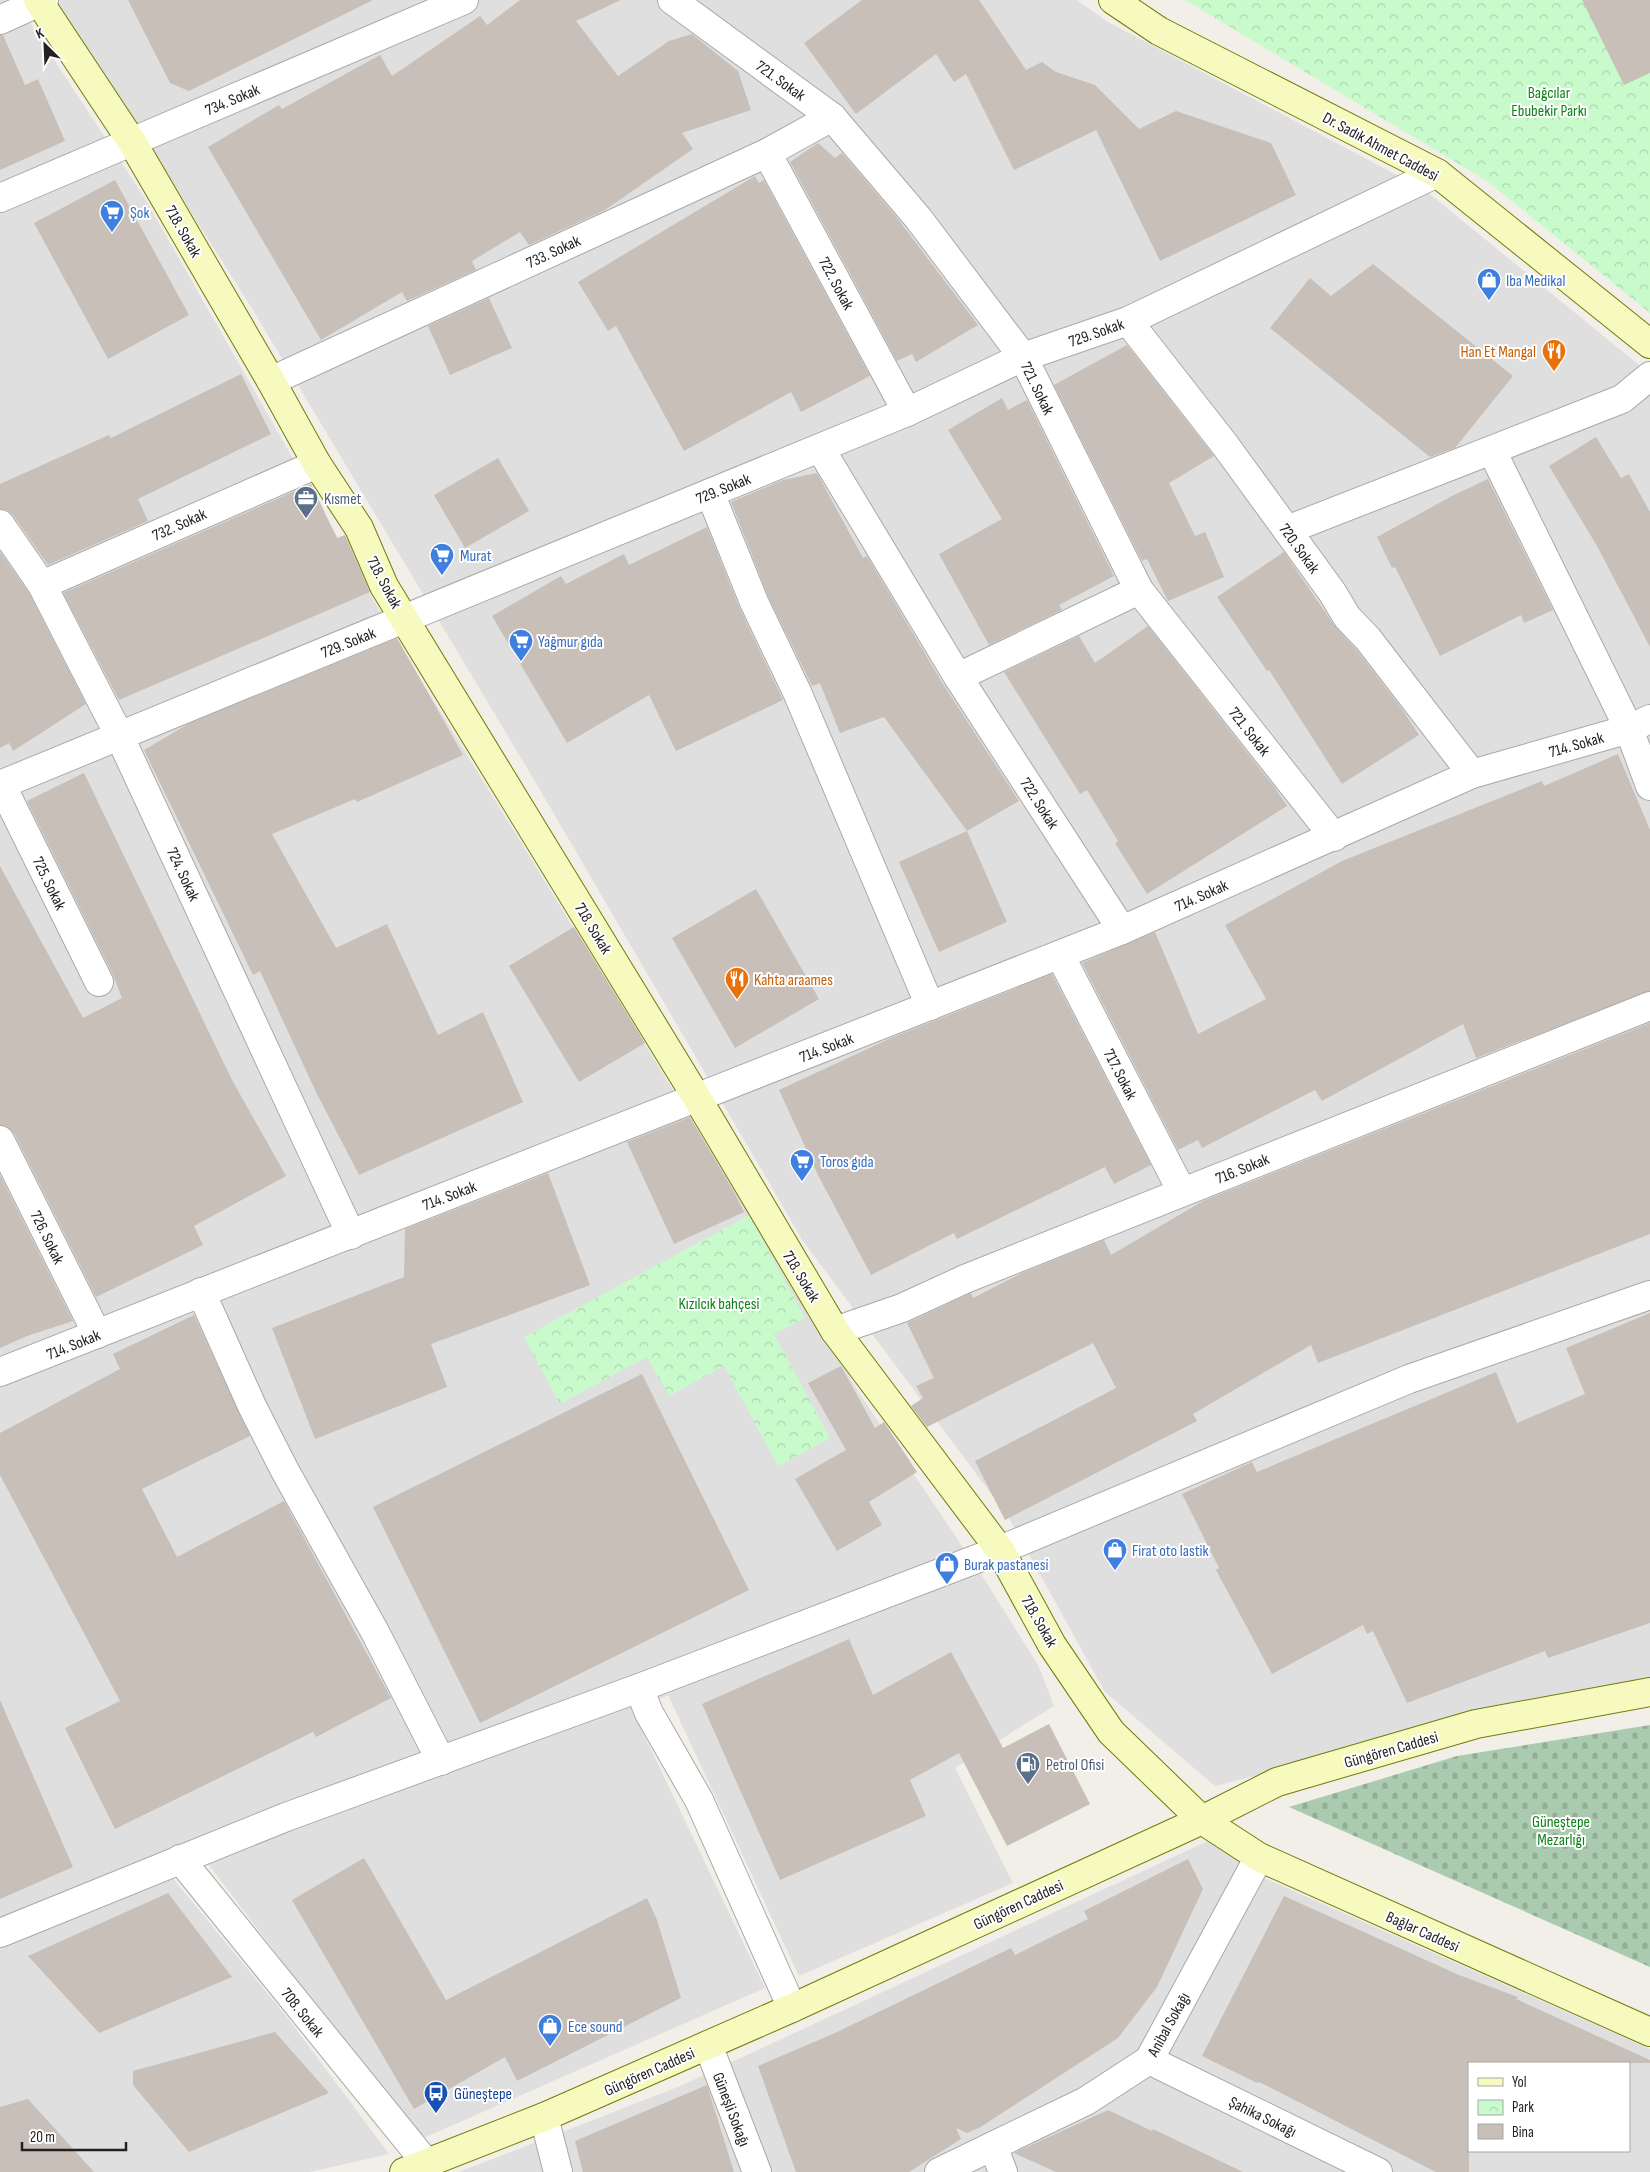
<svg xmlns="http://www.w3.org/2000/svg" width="1650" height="2172" font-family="'Sofia Sans Condensed',sans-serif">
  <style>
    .residential { fill: #e0dfdf; fill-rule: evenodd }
    .cemetery { fill: url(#cemetery-stones) }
    .park { fill: url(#park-crowns) }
    .building { fill: #c7bfb8 }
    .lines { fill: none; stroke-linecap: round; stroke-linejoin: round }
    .street-casing { stroke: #a9a9a9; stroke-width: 30 }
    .secondary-casing { stroke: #707d05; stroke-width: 30 }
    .street { stroke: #fff; stroke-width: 28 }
    .secondary { stroke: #f7fabf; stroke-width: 28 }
    .labels { text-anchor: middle; stroke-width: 4; stroke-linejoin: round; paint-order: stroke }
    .street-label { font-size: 16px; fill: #222; stroke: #fff }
    .park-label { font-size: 16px; fill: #0c8416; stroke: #fff }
    .shop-label { font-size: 16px; fill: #366cbe; stroke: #fff; text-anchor: start }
    .food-label { font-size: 16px; fill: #c56008; stroke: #fff; text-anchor: end }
    .service-label { font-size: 16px; fill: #4e5e75; stroke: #fff; text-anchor: start }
    .transit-label { font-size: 16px; fill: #164399; stroke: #fff; text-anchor: start }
  </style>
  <defs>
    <pattern id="cemetery-stones" width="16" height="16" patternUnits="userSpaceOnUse" patternTransform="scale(1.25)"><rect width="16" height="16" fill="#aacbaf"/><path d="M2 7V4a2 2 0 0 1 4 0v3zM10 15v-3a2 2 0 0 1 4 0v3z" fill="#92ae96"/></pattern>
    <pattern id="park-crowns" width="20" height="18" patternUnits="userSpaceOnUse" patternTransform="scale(1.25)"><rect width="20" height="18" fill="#c8facc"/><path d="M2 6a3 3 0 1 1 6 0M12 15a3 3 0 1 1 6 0" fill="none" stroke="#acd6af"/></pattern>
  </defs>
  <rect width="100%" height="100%" fill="#f2efe9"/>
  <g class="residential">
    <path d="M 0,0 L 15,0 L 144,197 L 391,631 L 863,1399 L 981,1574 L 1039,1667 L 1054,1706 L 955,1768 L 1013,1883 L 799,1976 L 668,1695 L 633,1712 L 765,1988 L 419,2140 L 205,1860 L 171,1876 L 287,2017 L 389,2154 L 310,2172 L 0,2172 Z"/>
    <path d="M 56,0 L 1077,0 L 1108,22 L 1425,190 L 1650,374 L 1650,1683 L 1574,1694 L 1215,1786 L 1105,1692 L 1009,1518 L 803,1241 L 536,783 L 253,310 Z"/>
    <path d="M 1210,1840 L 1260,1876 L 1650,2049 L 1650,2172 L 459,2172 L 678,2087 ZM 1469,2063 L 1629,2063 L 1629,2151 L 1469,2151 Z"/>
  </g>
  <path class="cemetery" d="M 1650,1725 L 1650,1967 L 1289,1807 L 1457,1756 Z"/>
  <g class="park">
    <path d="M 1185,0 L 1650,0 L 1650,313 L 1487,181 Z"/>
    <path d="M 749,1215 L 805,1318 L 774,1334 L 830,1438 L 778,1466 L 724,1366 L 669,1396 L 647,1357 L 560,1404 L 524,1337 Z"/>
  </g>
  <g class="building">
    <path d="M 128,0 L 373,0 L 189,91 L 170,83 Z"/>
    <path d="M 520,0 L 621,0 L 576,21 L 618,76 L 669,41 L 692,34 L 738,71 L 751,110 L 682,133 L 693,149 L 605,210 L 529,245 L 520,232 L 472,261 L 476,270 L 407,301 L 402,292 L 321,340 L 208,147 L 279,105 L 282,109 L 380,55 L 392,76 L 480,16 L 487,25 Z"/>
    <path d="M 862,0 L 979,0 L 1026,70 L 1042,62 L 1056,72 L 1095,85 L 1139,129 L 1176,111 L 1271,143 L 1296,195 L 1160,261 L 1096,130 L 1014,170 L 966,74 L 954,82 L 936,54 L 856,114 L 804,43 Z"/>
    <path d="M 1582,0 L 1650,0 L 1650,73 L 1624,85 Z"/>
    <path d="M 0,35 L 3,35 L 25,85 L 38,79 L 65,141 L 0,170 Z"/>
    <path d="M 818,143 L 835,158 L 842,153 L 894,214 L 978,325 L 916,362 L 912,354 L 897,361 L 790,162 Z"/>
    <path d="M 755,176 L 759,183 L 764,180 L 870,376 L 801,412 L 791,392 L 684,451 L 616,326 L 608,331 L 578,282 Z"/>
    <path d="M 115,180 L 189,315 L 108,359 L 34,223 Z"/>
    <path d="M 1373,264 L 1513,376 L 1455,448 L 1430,457 L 1270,328 L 1310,278 L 1331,296 Z"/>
    <path d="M 489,298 L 512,348 L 450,375 L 428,326 Z"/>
    <path d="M 1127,345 L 1214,456 L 1169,483 L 1195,536 L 1205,532 L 1224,577 L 1168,601 L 1147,559 L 1142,561 L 1054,385 Z"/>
    <path d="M 241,374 L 271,434 L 138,499 L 148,521 L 48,565 L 13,515 L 7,510 L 0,509 L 0,484 L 109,435 L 111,438 Z"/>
    <path d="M 1002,398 L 1008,410 L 1027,400 L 1114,576 L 1059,605 L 1062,610 L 989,645 L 939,554 L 1002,519 L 948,430 Z"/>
    <path d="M 1596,437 L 1621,478 L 1629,474 L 1650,512 L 1650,647 L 1597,546 L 1549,466 Z"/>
    <path d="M 498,458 L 529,511 L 465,548 L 434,495 Z"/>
    <path d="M 817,473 L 863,558 L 867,556 L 943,684 L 1019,801 L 967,831 L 884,717 L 840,733 L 820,683 L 812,686 L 768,596 L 731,502 L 783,480 Z"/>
    <path d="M 1488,479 L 1553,610 L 1524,623 L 1521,615 L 1440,656 L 1395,567 L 1392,568 L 1377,537 L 1452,496 Z"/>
    <path d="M 311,484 L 337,538 L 345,535 L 370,592 L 119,700 L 63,593 Z"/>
    <path d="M 707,527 L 740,609 L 783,700 L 676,751 L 649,695 L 567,743 L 492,616 L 561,576 L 566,584 L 624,554 L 629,565 Z"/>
    <path d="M 0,552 L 29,593 L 86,704 L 13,751 L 9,743 L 0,748 Z"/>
    <path d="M 1284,552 L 1334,625 L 1356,649 L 1402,709 L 1419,735 L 1342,784 L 1269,670 L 1267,671 L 1217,597 Z"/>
    <path d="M 1148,626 L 1275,788 L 1287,806 L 1147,894 L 1115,843 L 1118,841 L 1087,790 L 1080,794 L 1004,672 L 1079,636 L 1095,663 Z"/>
    <path d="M 397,638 L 463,755 L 357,802 L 355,799 L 272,834 L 336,948 L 387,924 L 438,1035 L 483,1012 L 523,1102 L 359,1175 L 316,1092 L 260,971 L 253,975 L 144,750 L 188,724 Z"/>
    <path d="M 1618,754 L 1650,830 L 1650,991 L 1476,1058 L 1463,1024 L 1322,1101 L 1315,1090 L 1202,1148 L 1198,1140 L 1178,1150 L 1082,963 L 1155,932 L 1198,1034 L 1266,999 L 1225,925 L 1342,861 L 1542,781 L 1544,786 Z"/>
    <path d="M 84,773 L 232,1080 L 286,1176 L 194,1226 L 203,1245 L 96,1297 L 14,1133 L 8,1127 L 0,1125 L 0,866 L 83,1018 L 122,998 L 113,975 L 27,801 Z"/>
    <path d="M 967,831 L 1007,922 L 939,952 L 899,862 Z"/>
    <path d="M 756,889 L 819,999 L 735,1048 L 672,938 Z"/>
    <path d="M 574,927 L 645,1043 L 579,1082 L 509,966 Z"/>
    <path d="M 1052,974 L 1151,1165 L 1114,1184 L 1105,1167 L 957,1239 L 954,1233 L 871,1275 L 819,1177 L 779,1090 L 891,1038 Z"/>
    <path d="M 1650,1023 L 1650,1234 L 1318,1363 L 1311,1345 L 1193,1414 L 1197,1421 L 1005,1520 L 975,1461 L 1116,1388 L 1093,1343 L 927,1427 L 911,1406 L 923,1398 L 916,1386 L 934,1378 L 907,1323 L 971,1293 L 973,1298 L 1022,1273 L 1104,1240 L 1111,1255 L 1203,1201 Z"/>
    <path d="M 690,1117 L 734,1192 L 744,1212 L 674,1244 L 627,1142 Z"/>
    <path d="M 548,1173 L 590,1285 L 431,1344 L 447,1387 L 315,1439 L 272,1328 L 404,1277 L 405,1229 Z"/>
    <path d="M 0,1175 L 73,1321 L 27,1336 L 0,1348 Z"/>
    <path d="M 1650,1313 L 1650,1623 L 1548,1658 L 1545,1651 L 1407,1703 L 1373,1631 L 1367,1634 L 1363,1625 L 1272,1674 L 1216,1570 L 1219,1568 L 1182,1494 L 1252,1462 L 1257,1472 L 1496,1372 L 1517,1423 L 1585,1394 L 1566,1348 Z"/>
    <path d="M 194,1315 L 250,1436 L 142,1489 L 177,1557 L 284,1501 L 391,1698 L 316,1737 L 313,1732 L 115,1829 L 65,1728 L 120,1701 L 0,1475 L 0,1433 L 120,1369 L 113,1354 Z"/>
    <path d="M 841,1366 L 875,1428 L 884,1422 L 917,1472 L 869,1502 L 882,1525 L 837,1551 L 795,1479 L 846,1450 L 808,1383 Z"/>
    <path d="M 642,1374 L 749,1590 L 480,1723 L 373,1507 Z"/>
    <path d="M 849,1639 L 873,1695 L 951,1652 L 1003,1748 L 1049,1724 L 1090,1804 L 1007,1846 L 959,1753 L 910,1780 L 926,1816 L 780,1880 L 702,1704 Z"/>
    <path d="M 0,1700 L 73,1867 L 0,1899 Z"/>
    <path d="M 364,1858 L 446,2000 L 647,1898 L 657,1920 L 681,1998 L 517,2081 L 505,2057 L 414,2109 L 292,1900 Z"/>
    <path d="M 1188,1859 L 1203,1889 L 1157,1987 L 1118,2038 L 979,2128 L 967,2133 L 956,2128 L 961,2139 L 909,2172 L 796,2172 L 758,2066 L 835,2033 L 1011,1948 L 1015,1955 L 1088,1919 L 1084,1911 Z"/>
    <path d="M 168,1893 L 232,1977 L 99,2033 L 28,1956 Z"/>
    <path d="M 1284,1896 L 1459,1975 L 1518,1997 L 1516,1999 L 1650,2060 L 1650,2063 L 1469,2063 L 1469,2172 L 1436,2172 L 1259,2082 L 1257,2083 L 1202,2056 Z"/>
    <path d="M 275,2032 L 329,2093 L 189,2152 L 133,2085 L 133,2071 Z"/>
    <path d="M 707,2085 L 734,2172 L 583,2172 L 575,2141 Z"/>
    <path d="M 28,2099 L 94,2172 L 0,2172 L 0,2107 Z"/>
    <path d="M 1108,2110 L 1152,2131 L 1153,2129 L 1243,2172 L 1056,2172 L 1014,2153 Z"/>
  </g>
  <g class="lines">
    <defs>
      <g id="street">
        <path d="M 672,0 L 832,117 L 918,218 L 1023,357 L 1139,590 L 1334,837"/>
        <path d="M 0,20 L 44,0"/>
        <path d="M 767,153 L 907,412"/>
        <path d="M 0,198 L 464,0"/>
        <path d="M 1128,321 L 1225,445 L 1332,592 L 1347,617 L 1368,639 L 1472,774"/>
        <path d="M 271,381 L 767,153 L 832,117"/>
        <path d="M 820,448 L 958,677 L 1122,930"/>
        <path d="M 1496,459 L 1629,729 L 1650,786"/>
        <path d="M 710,493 L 754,602 L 797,692 L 930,1006"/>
        <path d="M 0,524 L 42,585 L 119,735 L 351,1235"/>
        <path d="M 1287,530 L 1622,399 L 1650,376"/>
        <path d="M 42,585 L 317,464"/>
        <path d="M 958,677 L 1139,590"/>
        <path d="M 1,784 L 99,982"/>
        <path d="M 0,785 L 907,412 L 1023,357 L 1128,321 L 1437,173"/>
        <path d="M 1060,955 L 1182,1192"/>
        <path d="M 0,1140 L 97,1334"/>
        <path d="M 201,1292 L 252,1406 L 284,1469 L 375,1632 L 441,1761"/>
        <path d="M 835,1331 L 902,1308 L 965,1279 L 1650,1006"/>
        <path d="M 0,1372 L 1122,930 L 1472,774 L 1629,729 L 1650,719"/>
        <path d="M 639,1688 L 649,1713 L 699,1800 L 792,2008"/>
        <path d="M 180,1859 L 427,2164"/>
        <path d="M 0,1933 L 286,1817 L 639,1688 L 1000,1550 L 1409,1379 L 1650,1295"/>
        <path d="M 708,2045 L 757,2172"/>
        <path d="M 1149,2060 L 1378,2172"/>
        <path d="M 544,2117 L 558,2172"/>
        <path d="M 993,2146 L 1003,2172"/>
        <path d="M 939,2172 L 1086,2101 L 1149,2060 L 1259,1857"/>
      </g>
      <g id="secondary">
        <path d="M 38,0 L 132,142 L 271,381 L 317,464 L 359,528 L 384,586 L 697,1098 L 835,1331 L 1000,1550 L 1052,1645 L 1111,1732 L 1202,1820 L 1259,1857 L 1650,2032"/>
        <path d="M 1113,0 L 1159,31 L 1437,173 L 1650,344"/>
        <path d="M 404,2172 L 544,2117 L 792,2008 L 1202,1820 L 1277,1782 L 1476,1724 L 1650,1692"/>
      </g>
    </defs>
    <use href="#street" class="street-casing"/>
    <use href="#secondary" class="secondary-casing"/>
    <use href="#street" class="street"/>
    <use href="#secondary" class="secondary"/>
  </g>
  <defs>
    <symbol id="supermarket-pin" viewBox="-11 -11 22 30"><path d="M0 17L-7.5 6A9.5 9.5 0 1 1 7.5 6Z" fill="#3f7fe0" stroke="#fff"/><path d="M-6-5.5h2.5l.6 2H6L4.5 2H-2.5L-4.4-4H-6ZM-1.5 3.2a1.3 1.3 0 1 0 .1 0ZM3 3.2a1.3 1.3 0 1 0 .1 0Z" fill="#fff"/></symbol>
    <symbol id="shop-pin" viewBox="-11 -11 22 30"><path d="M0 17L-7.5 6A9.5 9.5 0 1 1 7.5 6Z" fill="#3f7fe0" stroke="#fff"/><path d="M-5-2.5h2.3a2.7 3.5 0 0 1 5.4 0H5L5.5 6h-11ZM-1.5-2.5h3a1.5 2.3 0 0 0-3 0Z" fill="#fff"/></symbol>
    <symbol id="restaurant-pin" viewBox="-11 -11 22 30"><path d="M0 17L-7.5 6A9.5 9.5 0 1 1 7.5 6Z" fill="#e8710a" stroke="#fff"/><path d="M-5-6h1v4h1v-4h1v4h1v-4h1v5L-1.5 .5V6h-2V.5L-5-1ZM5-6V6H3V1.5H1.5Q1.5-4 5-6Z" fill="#fff"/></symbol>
    <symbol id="office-pin" viewBox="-11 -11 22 30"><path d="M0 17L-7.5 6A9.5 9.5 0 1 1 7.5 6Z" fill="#5c6f8a" stroke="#fff"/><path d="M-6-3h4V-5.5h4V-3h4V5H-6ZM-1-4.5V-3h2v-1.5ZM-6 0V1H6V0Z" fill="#fff"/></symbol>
    <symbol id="fuel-pin" viewBox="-11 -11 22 30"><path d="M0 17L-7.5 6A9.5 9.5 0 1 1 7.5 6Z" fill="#5c6f8a" stroke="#fff"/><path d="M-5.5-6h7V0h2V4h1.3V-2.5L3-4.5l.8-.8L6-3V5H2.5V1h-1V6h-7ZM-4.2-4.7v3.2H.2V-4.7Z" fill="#fff"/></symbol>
    <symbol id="bus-pin" viewBox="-11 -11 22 30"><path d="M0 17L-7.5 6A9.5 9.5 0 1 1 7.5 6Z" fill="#1a4fb4" stroke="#fff"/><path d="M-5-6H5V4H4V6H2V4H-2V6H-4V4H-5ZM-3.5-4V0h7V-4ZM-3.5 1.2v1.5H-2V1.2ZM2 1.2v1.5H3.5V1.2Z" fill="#fff"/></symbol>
  </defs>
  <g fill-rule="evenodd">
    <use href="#supermarket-pin" x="98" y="198" width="28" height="38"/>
    <use href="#shop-pin" x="1475" y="266" width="28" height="38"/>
    <use href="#restaurant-pin" x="1540" y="337" width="28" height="38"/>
    <use href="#office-pin" x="292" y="484" width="28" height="38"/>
    <use href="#supermarket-pin" x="428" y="541" width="28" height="38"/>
    <use href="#supermarket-pin" x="507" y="627" width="28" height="38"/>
    <use href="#restaurant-pin" x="723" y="965" width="28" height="38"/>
    <use href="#supermarket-pin" x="788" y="1147" width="28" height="38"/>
    <use href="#shop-pin" x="1101" y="1536" width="28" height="38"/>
    <use href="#shop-pin" x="933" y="1550" width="28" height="38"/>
    <use href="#fuel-pin" x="1014" y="1750" width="28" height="38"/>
    <use href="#shop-pin" x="536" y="2012" width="28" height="38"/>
    <use href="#bus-pin" x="422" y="2079" width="28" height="38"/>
  </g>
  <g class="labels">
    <g class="street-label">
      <text transform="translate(781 80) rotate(36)" y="6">721. Sokak</text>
      <text transform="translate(232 99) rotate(-23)" y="6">734. Sokak</text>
      <text transform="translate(1381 146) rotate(28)" y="6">Dr. Sadık Ahmet Caddesi</text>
      <text transform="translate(184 231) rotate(60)" y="6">718. Sokak</text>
      <text transform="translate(553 251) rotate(-25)" y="6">733. Sokak</text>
      <text transform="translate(837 283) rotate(62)" y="6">722. Sokak</text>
      <text transform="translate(1096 332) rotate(-19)" y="6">729. Sokak</text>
      <text transform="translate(1038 388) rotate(64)" y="6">721. Sokak</text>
      <text transform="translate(723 488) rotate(-22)" y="6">729. Sokak</text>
      <text transform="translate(179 524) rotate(-24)" y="6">732. Sokak</text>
      <text transform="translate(1300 548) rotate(54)" y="6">720. Sokak</text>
      <text transform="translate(385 582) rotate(62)" y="6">718. Sokak</text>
      <text transform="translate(348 642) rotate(-22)" y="6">729. Sokak</text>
      <text transform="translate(1250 731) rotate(52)" y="6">721. Sokak</text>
      <text transform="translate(1576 744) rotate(-16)" y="6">714. Sokak</text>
      <text transform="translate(1040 803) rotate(57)" y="6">722. Sokak</text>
      <text transform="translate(184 874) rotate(65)" y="6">724. Sokak</text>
      <text transform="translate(50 883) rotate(64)" y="6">725. Sokak</text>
      <text transform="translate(1201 895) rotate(-24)" y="6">714. Sokak</text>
      <text transform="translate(594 928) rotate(59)" y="6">718. Sokak</text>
      <text transform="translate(826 1047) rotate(-21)" y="6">714. Sokak</text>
      <text transform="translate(1121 1074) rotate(63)" y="6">717. Sokak</text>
      <text transform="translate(1242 1168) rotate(-22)" y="6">716. Sokak</text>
      <text transform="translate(449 1195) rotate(-21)" y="6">714. Sokak</text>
      <text transform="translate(48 1237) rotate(64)" y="6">726. Sokak</text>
      <text transform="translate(802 1276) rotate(59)" y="6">718. Sokak</text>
      <text transform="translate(73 1344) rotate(-22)" y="6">714. Sokak</text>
      <text transform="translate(1040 1621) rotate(60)" y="6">718. Sokak</text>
      <text transform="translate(1391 1749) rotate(-16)" y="6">Güngören Caddesi</text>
      <text transform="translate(1018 1904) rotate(-25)" y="6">Güngören Caddesi</text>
      <text transform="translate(1423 1931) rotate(24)" y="6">Bağlar Caddesi</text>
      <text transform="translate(303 2012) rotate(51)" y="6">708. Sokak</text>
      <text transform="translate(1168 2024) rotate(-61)" y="6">Anibal Sokağı</text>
      <text transform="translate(649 2071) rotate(-24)" y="6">Güngören Caddesi</text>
      <text transform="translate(732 2109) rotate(69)" y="6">Güneşli Sokağı</text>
      <text transform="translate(1263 2116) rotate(26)" y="6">Şahika Sokağı</text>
    </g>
    <g class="park-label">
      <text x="1549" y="98">Bağcılar<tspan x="1549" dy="18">Ebubekir Parkı</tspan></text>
      <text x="719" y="1309">Kızılcık bahçesi</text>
      <text x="1561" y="1827">Güneştepe<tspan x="1561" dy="18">Mezarlığı</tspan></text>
    </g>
    <g class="shop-label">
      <text x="130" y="218">Şok</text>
      <text x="1506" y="286">Iba Medikal</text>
      <text x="460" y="561">Murat</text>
      <text x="538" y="647">Yağmur gıda</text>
      <text x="820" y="1167">Toros gıda</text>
      <text x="1132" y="1556">Firat oto lastik</text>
      <text x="964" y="1570">Burak pastanesi</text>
      <text x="568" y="2032">Ece sound</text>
    </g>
    <g class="food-label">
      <text x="1536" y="357">Han Et Mangal</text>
      <text x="754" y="985" text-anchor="start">Kahta araames</text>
    </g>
    <g class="service-label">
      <text x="324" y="504">Kısmet</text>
      <text x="1046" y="1770">Petrol Ofisi</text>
    </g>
    <g class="transit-label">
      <text x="454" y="2099">Güneştepe</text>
    </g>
  </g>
  <rect x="1468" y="2062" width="162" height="90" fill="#ffffff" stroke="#a7a7a7"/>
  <rect x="1478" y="2078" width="25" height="8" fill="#f7fabf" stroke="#a7a7a7"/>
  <text x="1512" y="2087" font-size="15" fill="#222222">Yol</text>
  <rect x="1478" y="2100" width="25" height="15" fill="url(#park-crowns)" stroke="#a7a7a7"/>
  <text x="1512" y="2112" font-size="15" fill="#222222">Park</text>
  <rect x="1478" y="2124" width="25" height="15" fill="#c7bfb8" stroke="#a7a7a7"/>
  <text x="1512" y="2137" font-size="15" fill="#222222">Bina</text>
  <g transform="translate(45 45) rotate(336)" stroke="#ffffff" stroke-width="4" paint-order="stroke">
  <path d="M0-4L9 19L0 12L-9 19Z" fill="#222222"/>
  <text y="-8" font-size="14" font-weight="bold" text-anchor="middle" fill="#222222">K</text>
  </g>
  <path d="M22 2142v8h104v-8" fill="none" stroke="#222222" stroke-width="2.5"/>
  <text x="30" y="2142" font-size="15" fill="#222222" stroke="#ffffff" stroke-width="4" paint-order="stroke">20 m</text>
</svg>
